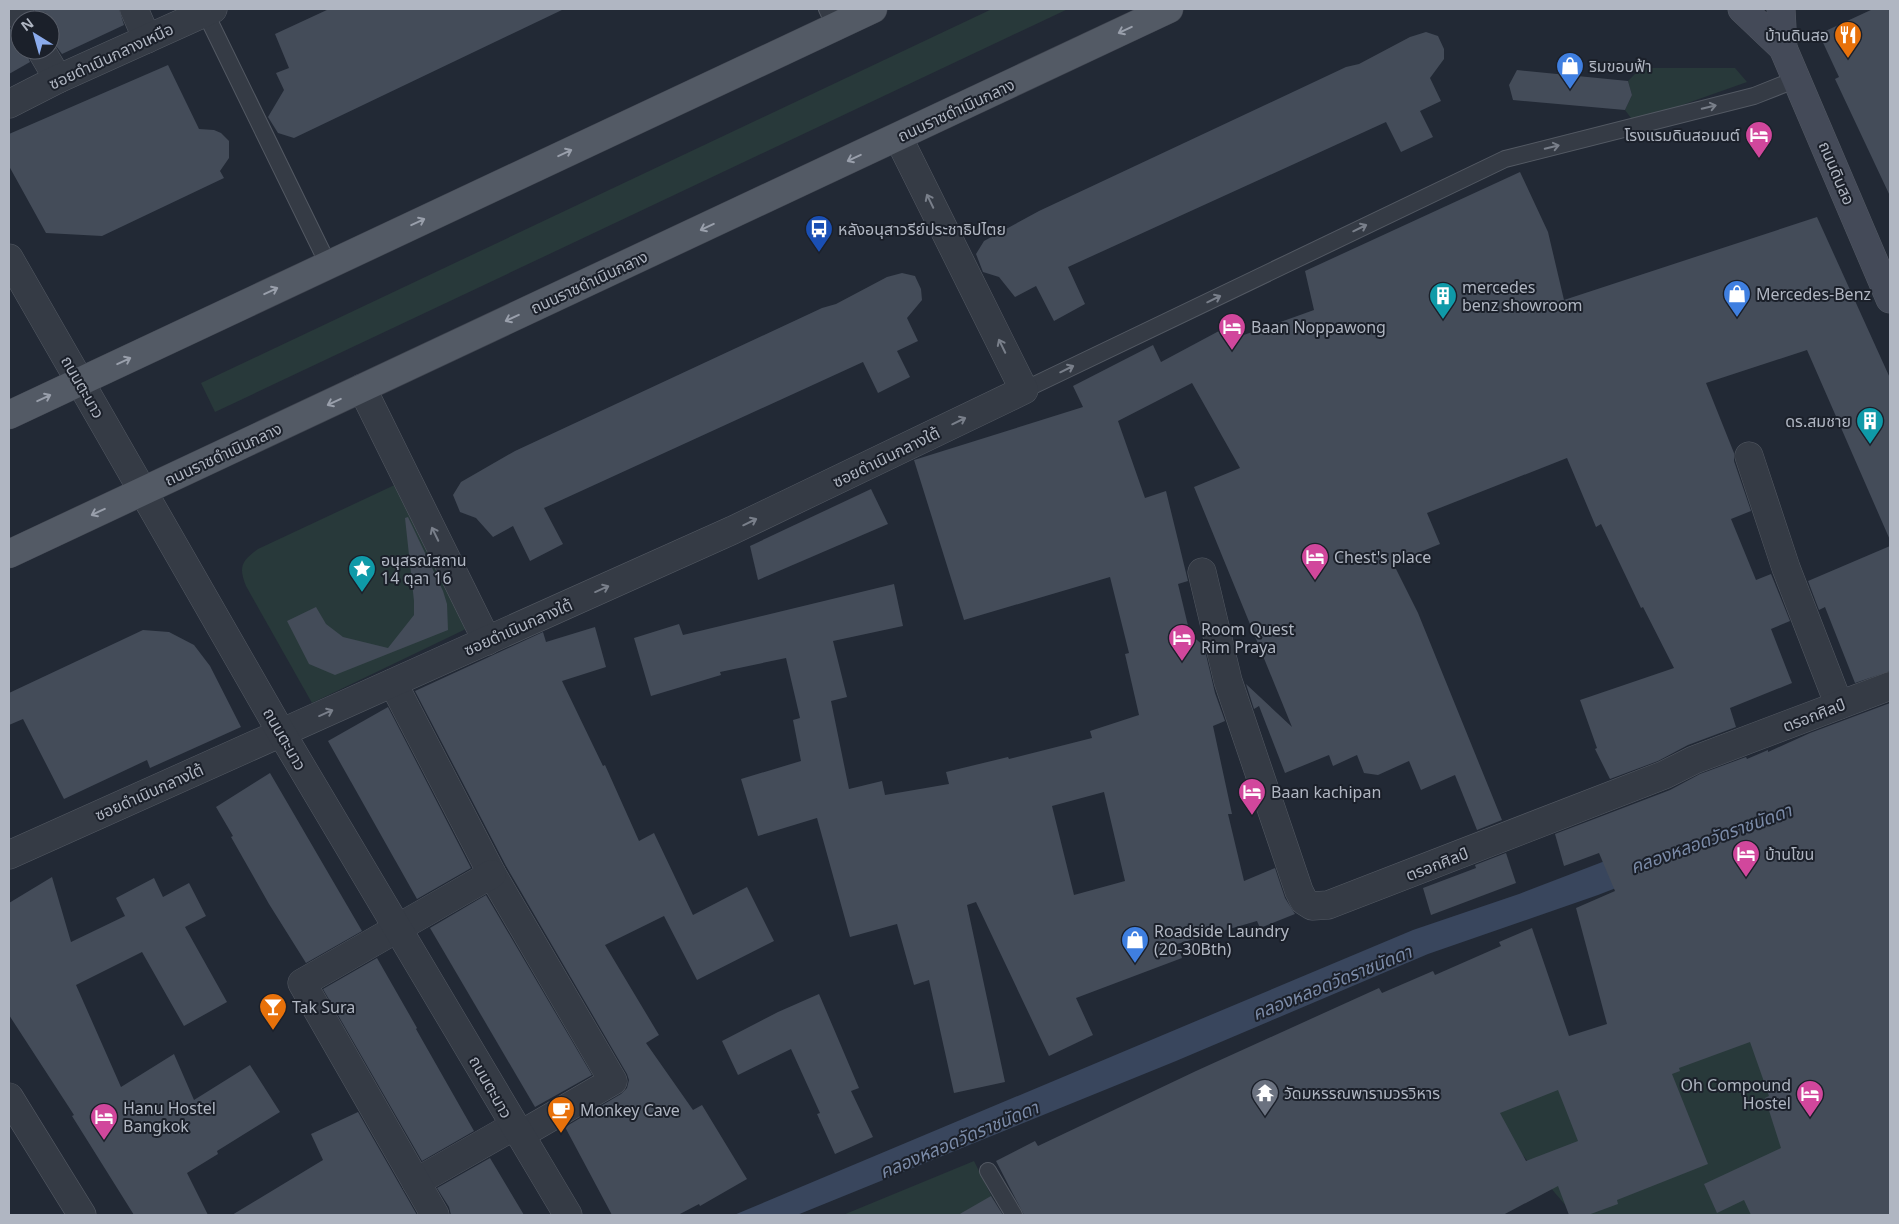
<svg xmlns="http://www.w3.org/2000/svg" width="1899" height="1224" font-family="'Noto Sans','Noto Sans Thai',sans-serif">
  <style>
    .green { fill: #28393a }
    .water { fill: #39465d }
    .building { fill: #444c59; fill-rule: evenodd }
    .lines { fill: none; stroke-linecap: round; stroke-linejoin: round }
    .service-casing { stroke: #535963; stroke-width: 18 }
    .minor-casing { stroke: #535963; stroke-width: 29 }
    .tertiary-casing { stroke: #535963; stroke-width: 29 }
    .secondary-casing { stroke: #535963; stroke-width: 29 }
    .primary-casing { stroke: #3f444f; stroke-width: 29 }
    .service { stroke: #353b45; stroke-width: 16 }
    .minor { stroke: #353b45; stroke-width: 28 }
    .tertiary { stroke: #353b45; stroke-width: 28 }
    .secondary { stroke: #444a58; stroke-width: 28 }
    .primary { stroke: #535a65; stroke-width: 28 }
    .oneway { stroke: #999fab }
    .oneway2 { stroke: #797f8a }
    .labels { text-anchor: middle; stroke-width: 4; stroke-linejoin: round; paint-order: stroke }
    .poi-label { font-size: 16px; fill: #b0b6c2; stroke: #1b202a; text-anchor: start }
    .street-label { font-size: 16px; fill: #b0b6c2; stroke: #1b202a }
    .water-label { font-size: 18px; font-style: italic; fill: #7b8ba8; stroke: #1b202a }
  </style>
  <rect width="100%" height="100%" fill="#222935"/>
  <g class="green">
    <path d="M 992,9 L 1068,9 L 215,412 L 201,383 Z"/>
    <path d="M 1641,68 L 1735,68 L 1747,82 L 1634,122 L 1625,110 L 1632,95 L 1628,81 Z"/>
    <path d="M 401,482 L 470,627 L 312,703 L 246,586 C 238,566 242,561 258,549 Z"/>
    <path d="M 1755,1002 L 1828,1215 L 1571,1215 L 1567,1207 L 1479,1104 L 1560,1071 Z"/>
    <path d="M 974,1161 L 1001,1215 L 843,1215 Z"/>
  </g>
  <path class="water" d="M 1890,752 L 1890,783 L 1822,808 L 1598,895 L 1428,954 L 1176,1061 L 797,1215 L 734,1215 L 1413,930 L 1519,894 Z"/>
  <g class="building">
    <path d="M 34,9 L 119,9 L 124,25 L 62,54 L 50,38 L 50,20 L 39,20 Z"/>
    <path d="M 329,9 L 564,9 L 294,138 L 278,133 L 268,117 L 284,90 L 276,73 L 289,68 L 275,34 Z"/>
    <path d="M 1873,9 L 1890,9 L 1890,196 L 1835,79 L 1839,77 L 1819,34 Z"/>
    <path d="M 9,27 L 15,34 L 20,35 L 20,50 L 25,50 L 30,62 L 9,74 Z"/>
    <path d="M 1426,32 L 1438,36 L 1444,49 L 1444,59 L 1430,78 L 1441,101 L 1420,111 L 1433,137 L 1401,152 L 1386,122 L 1068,267 L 1085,304 L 1054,321 L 1036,286 L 1015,297 L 999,277 L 983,272 L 976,254 L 984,241 L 1039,211 L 1346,67 L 1359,64 L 1410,37 Z"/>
    <path d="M 168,65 L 199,129 L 214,130 L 221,133 L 229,141 L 229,158 L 220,171 L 224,178 L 102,236 L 46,233 L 9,166 L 9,134 Z"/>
    <path d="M 1517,70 L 1628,81 L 1632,95 L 1625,110 L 1513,100 L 1509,85 Z"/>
    <path d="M 1520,172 L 1548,232 L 1564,300 L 1817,217 L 1890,378 L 1890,540 L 1807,350 L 1706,383 L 1734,453 L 1734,461 L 1751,511 L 1731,519 L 1756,580 L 1771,574 L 1790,621 L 1771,629 L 1792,683 L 1730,708 L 1736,727 L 1688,745 L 1658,761 L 1610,779 L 1595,749 L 1597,748 L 1580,700 L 1674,668 L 1643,607 L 1641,608 L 1601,524 L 1596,527 L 1567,458 L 1427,513 L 1440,544 L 1393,563 L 1418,613 L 1502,820 L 1477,830 L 1455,775 L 1421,790 L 1409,761 L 1378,775 L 1364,773 L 1357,755 L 1333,766 L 1329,755 L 1285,773 L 1259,706 L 1254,709 L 1246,684 L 1292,727 L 1194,487 L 1240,468 L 1192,383 L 1118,421 L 1145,498 L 1166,491 L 1188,581 L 1178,584 L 1190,634 L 1204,646 L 1215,693 L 1225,721 L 1213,726 L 1232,814 L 1228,814 L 1244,881 L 1275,868 L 1285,898 L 1295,914 L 1260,928 L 1257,921 L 1177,944 L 1182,958 L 1076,998 L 1093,1035 L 1049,1056 L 976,902 L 967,905 L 1005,1082 L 954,1093 L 929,980 L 914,985 L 897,924 L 850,937 L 817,818 L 758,836 L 741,779 L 801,761 L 793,720 L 800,718 L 786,658 L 720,672 L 721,675 L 651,696 L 634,638 L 679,624 L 683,635 L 894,584 L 903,626 L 833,641 L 847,697 L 831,701 L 849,789 L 882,781 L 885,795 L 949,784 L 946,772 L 1008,757 L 1009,759 L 1092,738 L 1090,731 L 1139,715 L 1125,654 L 1129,653 L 1110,577 L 964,620 L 914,460 L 1083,407 L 1073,386 L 1153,345 L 1161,362 L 1232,324 L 1238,337 L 1314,310 L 1305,271 ZM 1104,792 L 1125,881 L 1074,895 L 1052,806 Z"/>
    <path d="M 902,273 L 915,276 L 921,289 L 922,300 L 907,318 L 918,341 L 897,351 L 910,377 L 878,393 L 863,362 L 544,508 L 563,544 L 530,561 L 513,526 L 493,537 L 476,518 L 460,512 L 453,495 L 461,482 L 515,451 L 822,308 L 836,304 L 887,277 Z"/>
    <path d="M 871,489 L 888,524 L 758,580 L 750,546 Z"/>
    <path d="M 408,517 L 443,591 L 447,604 L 448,630 L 335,675 L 309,664 L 287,621 L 316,607 L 326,624 L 343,637 L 388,648 L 414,615 L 414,601 L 405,518 Z"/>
    <path d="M 1890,546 L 1890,671 L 1855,683 L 1825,607 L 1819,610 L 1808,581 Z"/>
    <path d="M 595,627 L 606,667 L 562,681 L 603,766 L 605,765 L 639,841 L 654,833 L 693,915 L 747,887 L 774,941 L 697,980 L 664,916 L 605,945 L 659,1035 L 646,1043 L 693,1110 L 702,1105 L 747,1179 L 700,1206 L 699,1204 L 678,1215 L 612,1215 L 565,1127 L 621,1094 L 627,1088 L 629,1080 L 627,1074 L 506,866 L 415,691 L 543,632 L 546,642 Z"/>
    <path d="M 143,630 L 169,632 L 194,645 L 210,666 L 241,727 L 150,768 L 147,760 L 64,799 L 23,719 L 9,725 L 9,693 Z"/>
    <path d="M 1890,703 L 1890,1215 L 1751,1215 L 1744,1200 L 1717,1213 L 1704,1184 L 1781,1148 L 1765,1098 L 1769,1096 L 1750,1042 L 1679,1068 L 1680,1071 L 1672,1074 L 1708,1164 L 1617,1200 L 1618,1204 L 1588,1215 L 1569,1215 L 1558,1186 L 1503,1215 L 1024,1215 L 996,1161 L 1035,1141 L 1038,1146 L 1196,1071 L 1379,988 L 1382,993 L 1433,971 L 1435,975 L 1501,946 L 1499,942 L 1532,928 L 1569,1036 L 1607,1024 L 1576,908 L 1615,891 L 1599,853 L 1564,866 L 1555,834 L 1670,790 L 1700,774 L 1746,757 L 1747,759 L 1768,750 L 1768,752 L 1810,733 ZM 1558,1090 L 1578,1141 L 1526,1161 L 1500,1113 Z"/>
    <path d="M 388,707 L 471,868 L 417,899 L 328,741 Z"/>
    <path d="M 270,773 L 362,931 L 306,963 L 269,904 L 231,837 L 233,836 L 216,807 Z"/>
    <path d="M 1506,853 L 1516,883 L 1431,915 L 1423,888 L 1476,868 L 1475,865 Z"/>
    <path d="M 52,877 L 71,942 L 125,916 L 116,898 L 154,878 L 163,897 L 189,883 L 206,916 L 185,927 L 227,1002 L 184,1026 L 142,952 L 76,985 L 121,1087 L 174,1054 L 194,1100 L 250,1065 L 280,1112 L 217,1151 L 218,1154 L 187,1173 L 208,1215 L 134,1215 L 72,1116 L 74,1115 L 9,1015 L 9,903 Z"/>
    <path d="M 486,895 L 592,1075 L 535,1107 L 430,928 Z"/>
    <path d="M 377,958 L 417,1028 L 416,1029 L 474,1131 L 422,1161 L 323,989 Z"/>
    <path d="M 819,994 L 859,1088 L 851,1091 L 873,1137 L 835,1154 L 817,1114 L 820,1113 L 791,1049 L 738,1075 L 722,1041 L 778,1012 Z"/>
    <path d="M 358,1112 L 417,1215 L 232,1215 L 323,1160 L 311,1134 Z"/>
    <path d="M 490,1158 L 524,1215 L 451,1215 L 449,1207 L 437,1188 Z"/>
    <path d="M 991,1196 L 1003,1215 L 958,1215 Z"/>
  </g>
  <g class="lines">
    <defs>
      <g id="service">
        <path d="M 827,9 L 835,26"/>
        <path d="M 205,12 L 328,264"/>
        <path d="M 1024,390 L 1505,159 L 1754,96 L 1797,79"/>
        <path d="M 988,1171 L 1014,1215"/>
      </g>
      <g id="minor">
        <path d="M 16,9 L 23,20"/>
        <path d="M 134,9 L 147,39"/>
        <path d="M 41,50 L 58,79"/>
        <path d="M 9,104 L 58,79 L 213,9"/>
        <path d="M 362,388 L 487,641"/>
        <path d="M 1749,456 L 1786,568 L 1839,705"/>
        <path d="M 1202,572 L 1228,681 L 1299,891 L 1304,901 L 1312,906 L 1328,905 L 1664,775 L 1694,760 L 1890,686"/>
        <path d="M 393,683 L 492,874 L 613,1081 L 520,1135"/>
        <path d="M 9,855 L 733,530 L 1024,390 L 898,137"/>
        <path d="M 9,1097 L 82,1215"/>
        <path d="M 416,1182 L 514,1126"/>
        <path d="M 435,1215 L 302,983 L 492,874"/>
      </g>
      <path id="tertiary" d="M 9,258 L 282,734 L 568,1215"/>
      <g id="secondary">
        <path d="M 1742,9 L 1783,48"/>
        <path d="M 1781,9 L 1783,48 L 1890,299"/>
      </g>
      <g id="primary">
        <path d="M 9,415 L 873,9"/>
        <path d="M 9,554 L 1169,9"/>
      </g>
    </defs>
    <use href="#service" class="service-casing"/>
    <use href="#minor" class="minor-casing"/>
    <use href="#tertiary" class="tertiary-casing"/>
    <use href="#secondary" class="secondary-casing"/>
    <use href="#primary" class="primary-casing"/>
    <use href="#service" class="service"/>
    <use href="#minor" class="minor"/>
    <use href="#tertiary" class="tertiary"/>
    <use href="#secondary" class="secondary"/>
    <use href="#primary" class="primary"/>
  </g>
  <defs><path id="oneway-shaft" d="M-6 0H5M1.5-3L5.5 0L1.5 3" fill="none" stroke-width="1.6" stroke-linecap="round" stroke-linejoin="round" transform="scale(1.25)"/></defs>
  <g class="oneway">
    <use href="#oneway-shaft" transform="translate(1125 30) rotate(155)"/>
    <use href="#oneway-shaft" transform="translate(565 153) rotate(-25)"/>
    <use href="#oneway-shaft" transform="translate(854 158) rotate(155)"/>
    <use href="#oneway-shaft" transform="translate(418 222) rotate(-25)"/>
    <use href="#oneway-shaft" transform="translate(707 227) rotate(155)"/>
    <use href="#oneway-shaft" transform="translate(271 291) rotate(-25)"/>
    <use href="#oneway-shaft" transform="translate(512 318) rotate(155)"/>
    <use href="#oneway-shaft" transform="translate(124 361) rotate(-25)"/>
    <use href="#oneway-shaft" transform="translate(44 398) rotate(-25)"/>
    <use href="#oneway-shaft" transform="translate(334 402) rotate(155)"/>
    <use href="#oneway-shaft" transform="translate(98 512) rotate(155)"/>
  </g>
  <g class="oneway2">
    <use href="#oneway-shaft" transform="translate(1709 107) rotate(-14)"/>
    <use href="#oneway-shaft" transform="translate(1552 147) rotate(-14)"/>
    <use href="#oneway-shaft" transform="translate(930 201) rotate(-116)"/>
    <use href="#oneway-shaft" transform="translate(1360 228) rotate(-26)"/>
    <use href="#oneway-shaft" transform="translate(1214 299) rotate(-26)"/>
    <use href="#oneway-shaft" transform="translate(1002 346) rotate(-116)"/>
    <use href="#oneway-shaft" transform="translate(1067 369) rotate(-26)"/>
    <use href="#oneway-shaft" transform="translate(959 421) rotate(-26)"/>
    <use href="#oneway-shaft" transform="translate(750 522) rotate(-26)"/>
    <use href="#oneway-shaft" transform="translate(435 534) rotate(-116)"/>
    <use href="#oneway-shaft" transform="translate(602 589) rotate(-24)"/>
    <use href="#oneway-shaft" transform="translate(326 713) rotate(-24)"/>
  </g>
  <defs>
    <symbol id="restaurant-pin" viewBox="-11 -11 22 30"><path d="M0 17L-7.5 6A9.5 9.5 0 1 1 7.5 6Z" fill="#e8710a" stroke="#1b202a"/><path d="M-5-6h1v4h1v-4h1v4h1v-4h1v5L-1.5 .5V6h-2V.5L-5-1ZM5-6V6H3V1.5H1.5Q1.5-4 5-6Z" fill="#fff"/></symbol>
    <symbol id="shop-pin" viewBox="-11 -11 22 30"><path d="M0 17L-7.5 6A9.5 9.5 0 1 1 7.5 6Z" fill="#3f7fe0" stroke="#1b202a"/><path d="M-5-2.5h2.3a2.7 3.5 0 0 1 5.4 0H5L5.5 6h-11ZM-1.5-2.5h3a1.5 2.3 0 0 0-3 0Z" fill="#fff"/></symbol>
    <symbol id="hotel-pin" viewBox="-11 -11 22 30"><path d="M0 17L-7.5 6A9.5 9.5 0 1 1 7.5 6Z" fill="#d1479c" stroke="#1b202a"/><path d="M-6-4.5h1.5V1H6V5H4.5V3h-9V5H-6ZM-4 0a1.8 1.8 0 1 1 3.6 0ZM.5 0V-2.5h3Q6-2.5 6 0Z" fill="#fff"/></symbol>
    <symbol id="bus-pin" viewBox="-11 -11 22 30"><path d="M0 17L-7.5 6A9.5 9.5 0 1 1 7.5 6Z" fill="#1a4fb4" stroke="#1b202a"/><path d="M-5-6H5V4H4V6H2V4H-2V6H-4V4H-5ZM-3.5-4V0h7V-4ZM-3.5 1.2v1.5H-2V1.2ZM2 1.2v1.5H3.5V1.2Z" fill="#fff"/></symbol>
    <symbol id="building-pin" viewBox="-11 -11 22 30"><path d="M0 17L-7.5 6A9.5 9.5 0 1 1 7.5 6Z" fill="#0f9aa8" stroke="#1b202a"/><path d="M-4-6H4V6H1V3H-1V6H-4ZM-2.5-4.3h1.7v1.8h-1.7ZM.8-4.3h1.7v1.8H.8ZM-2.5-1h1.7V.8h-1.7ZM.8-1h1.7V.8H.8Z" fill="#fff"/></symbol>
    <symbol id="sight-pin" viewBox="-11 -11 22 30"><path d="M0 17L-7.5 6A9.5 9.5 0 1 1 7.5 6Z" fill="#0f9aa8" stroke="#1b202a"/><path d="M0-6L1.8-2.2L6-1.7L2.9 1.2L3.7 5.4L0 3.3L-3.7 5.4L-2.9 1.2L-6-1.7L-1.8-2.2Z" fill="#fff"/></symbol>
    <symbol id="bar-pin" viewBox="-11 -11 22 30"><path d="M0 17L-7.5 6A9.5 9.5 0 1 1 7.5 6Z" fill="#e8710a" stroke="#1b202a"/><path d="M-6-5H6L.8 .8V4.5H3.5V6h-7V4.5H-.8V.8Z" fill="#fff"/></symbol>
    <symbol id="temple-pin" viewBox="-11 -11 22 30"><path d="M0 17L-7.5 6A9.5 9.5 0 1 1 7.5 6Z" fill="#6b7280" stroke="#1b202a"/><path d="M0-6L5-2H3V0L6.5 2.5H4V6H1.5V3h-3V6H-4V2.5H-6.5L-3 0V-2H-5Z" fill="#fff"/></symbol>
    <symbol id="cafe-pin" viewBox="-11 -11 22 30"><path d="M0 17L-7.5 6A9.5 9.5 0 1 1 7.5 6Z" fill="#e8710a" stroke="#1b202a"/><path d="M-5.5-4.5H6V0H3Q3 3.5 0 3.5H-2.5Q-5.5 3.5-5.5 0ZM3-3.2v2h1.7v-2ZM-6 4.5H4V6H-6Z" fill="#fff"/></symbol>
  </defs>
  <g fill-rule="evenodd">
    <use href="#restaurant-pin" x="1832" y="19" width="32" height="43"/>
    <use href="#shop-pin" x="1554" y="50" width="32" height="43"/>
    <use href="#hotel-pin" x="1743" y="119" width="32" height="43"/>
    <use href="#bus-pin" x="803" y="213" width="32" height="43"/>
    <use href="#shop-pin" x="1721" y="278" width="32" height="43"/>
    <use href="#building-pin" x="1427" y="280" width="32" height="43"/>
    <use href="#hotel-pin" x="1216" y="311" width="32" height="43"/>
    <use href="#building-pin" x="1854" y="405" width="32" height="43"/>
    <use href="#hotel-pin" x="1299" y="541" width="32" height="43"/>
    <use href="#sight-pin" x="346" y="553" width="32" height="43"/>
    <use href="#hotel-pin" x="1166" y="622" width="32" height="43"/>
    <use href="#hotel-pin" x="1236" y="776" width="32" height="43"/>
    <use href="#hotel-pin" x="1730" y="838" width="32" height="43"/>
    <use href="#shop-pin" x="1119" y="924" width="32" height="43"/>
    <use href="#bar-pin" x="257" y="991" width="32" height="43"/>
    <use href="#temple-pin" x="1249" y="1077" width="32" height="43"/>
    <use href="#hotel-pin" x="1794" y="1078" width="32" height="43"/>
    <use href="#cafe-pin" x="545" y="1094" width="32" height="43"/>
    <use href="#hotel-pin" x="88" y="1101" width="32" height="43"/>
  </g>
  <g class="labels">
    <g class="poi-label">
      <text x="1829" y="41" text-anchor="end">บ้านดินสอ</text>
      <text x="1589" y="72">ริมขอบฟ้า</text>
      <text x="1740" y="141" text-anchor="end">โรงแรมดินสอมนต์</text>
      <text x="838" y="235">หลังอนุสาวรีย์ประชาธิปไตย</text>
      <text x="1462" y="293">mercedes<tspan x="1462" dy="18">benz showroom</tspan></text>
      <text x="1756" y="300">Mercedes-Benz</text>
      <text x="1251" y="333">Baan Noppawong</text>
      <text x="1851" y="427" text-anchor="end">ดร.สมชาย</text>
      <text x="1334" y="563">Chest's place</text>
      <text x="381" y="566">อนุสรณ์สถาน<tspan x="381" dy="18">14 ตุลา 16</tspan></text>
      <text x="1201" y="635">Room Quest<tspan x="1201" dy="18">Rim Praya</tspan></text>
      <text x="1271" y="798">Baan kachipan</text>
      <text x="1765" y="860">บ้านโขน</text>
      <text x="1154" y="937">Roadside Laundry<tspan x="1154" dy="18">(20-30Bth)</tspan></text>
      <text x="292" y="1013">Tak Sura</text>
      <text x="1791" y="1091" text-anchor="end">Oh Compound<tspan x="1791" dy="18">Hostel</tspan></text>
      <text x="1284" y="1099">วัดมหรรณพารามวรวิหาร</text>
      <text x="123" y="1114">Hanu Hostel<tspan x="123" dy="18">Bangkok</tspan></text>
      <text x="580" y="1116">Monkey Cave</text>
    </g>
    <g class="street-label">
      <text transform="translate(111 56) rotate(-25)" y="6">ซอยดำเนินกลางเหนือ</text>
      <text transform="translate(956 110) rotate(-25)" y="6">ถนนราชดำเนินกลาง</text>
      <text transform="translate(1837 173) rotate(67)" y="6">ถนนดินสอ</text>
      <text transform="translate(589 282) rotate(-25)" y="6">ถนนราชดำเนินกลาง</text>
      <text transform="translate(83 387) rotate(60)" y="6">ถนนตะนาว</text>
      <text transform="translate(223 454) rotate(-25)" y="6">ถนนราชดำเนินกลาง</text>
      <text transform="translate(886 457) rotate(-26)" y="6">ซอยดำเนินกลางใต้</text>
      <text transform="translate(518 627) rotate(-24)" y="6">ซอยดำเนินกลางใต้</text>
      <text transform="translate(1814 715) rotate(-21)" y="6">ตรอกศิลป์</text>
      <text transform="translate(285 739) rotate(60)" y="6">ถนนตะนาว</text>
      <text transform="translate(149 792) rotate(-24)" y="6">ซอยดำเนินกลางใต้</text>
      <text transform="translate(1437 864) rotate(-21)" y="6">ตรอกศิลป์</text>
      <text transform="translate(491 1087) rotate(60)" y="6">ถนนตะนาว</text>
    </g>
    <g class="water-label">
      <text transform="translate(1711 839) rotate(-20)" y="6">คลองหลอดวัดราชนัดดา</text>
      <text transform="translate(1332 983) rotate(-22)" y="6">คลองหลอดวัดราชนัดดา</text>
      <text transform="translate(959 1140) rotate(-23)" y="6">คลองหลอดวัดราชนัดดา</text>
    </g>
  </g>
  <rect width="1899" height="1224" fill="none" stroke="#b0b6c2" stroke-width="20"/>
  <g transform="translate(35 35) rotate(323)"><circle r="24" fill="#1b202a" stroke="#575c67"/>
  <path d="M0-4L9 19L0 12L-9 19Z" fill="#8babec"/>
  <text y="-8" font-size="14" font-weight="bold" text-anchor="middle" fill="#b0b6c2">N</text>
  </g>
</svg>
